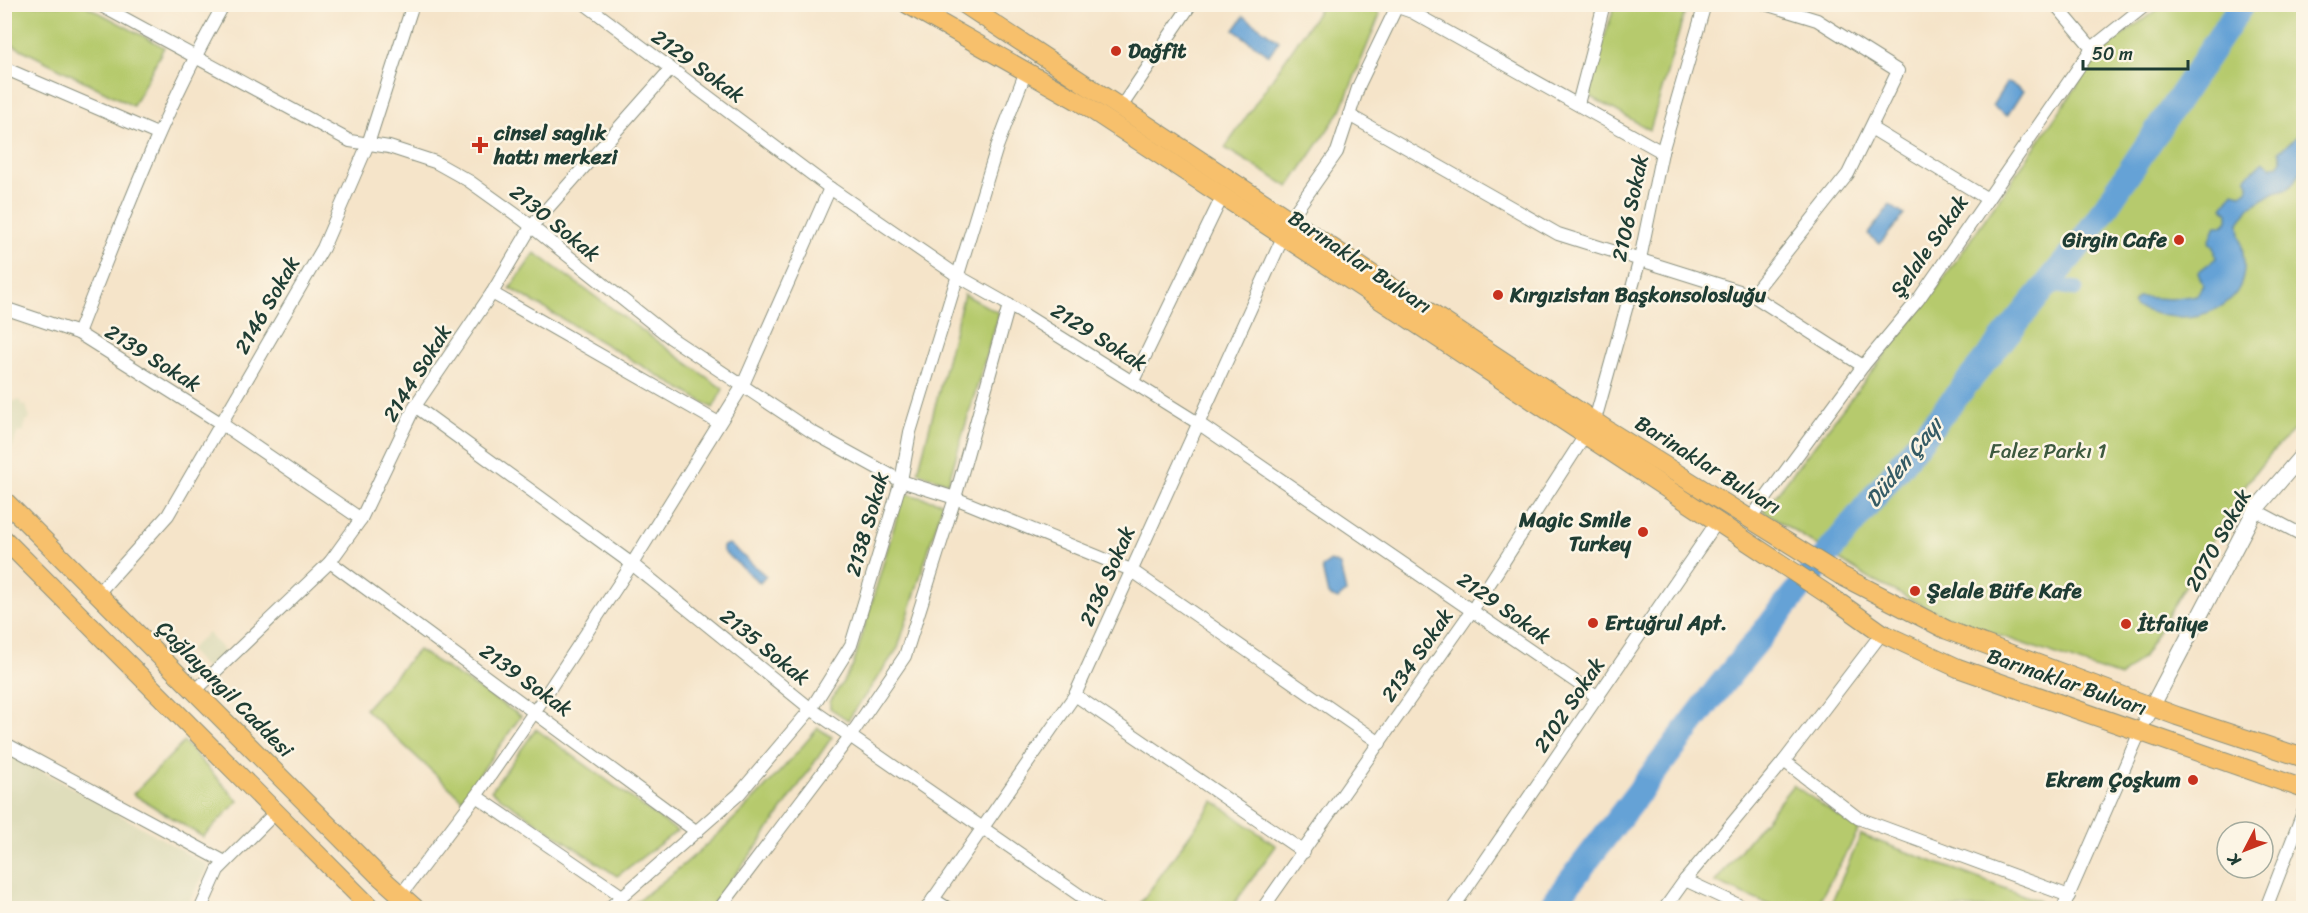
<svg xmlns="http://www.w3.org/2000/svg" width="2308" height="913" font-family="Sriracha,sans-serif">
  <style>
    .built { fill: #dfddbb }
    .green { fill: #b6ca6d; stroke: #6a8450; stroke-width: 1.5 }
    .water { fill: #65a2d6; stroke: #427085; stroke-width: 1.5 }
    .lines { fill: none; stroke-linecap: round; stroke-linejoin: round }
    .canal { stroke: #65a2d6; stroke-width: 15 }
    .river { stroke: #65a2d6; stroke-width: 26 }
    .minor-casing { stroke: #8a907e; stroke-width: 14 }
    .tertiary-casing { stroke: #8a907e; stroke-width: 17 }
    .primary-casing { stroke: #8a907e; stroke-width: 20 }
    .minor { stroke: #fff; stroke-width: 12 }
    .tertiary { stroke: #fff; stroke-width: 15 }
    .primary { stroke: #f7c06c; stroke-width: 18 }
    .poi-dot { fill: #c8321e; stroke: #fcf5e5; stroke-width: 2 }
    .labels { text-anchor: middle; stroke-width: 5; stroke-linejoin: round; paint-order: stroke }
    .poi-label { font-size: 21px; font-weight: bold; fill: #1f3d34; stroke: #fcf5e5; text-anchor: start }
    .street-label { font-size: 21px; fill: #1f3d34; stroke: #fcf5e5 }
    .park-label { font-size: 21px; fill: #3d593f; stroke: #fcf5e5 }
    .water-label { font-size: 22px; font-style: italic; fill: #345b65; stroke: #fcf5e5 }
  </style>
  <rect width="100%" height="100%" fill="#fcf5e5"/>
  <filter id="ink" filterUnits="userSpaceOnUse"><feTurbulence type="fractalNoise" baseFrequency=".0167" numOctaves="2"/><feDisplacementMap in="SourceGraphic" scale="12" xChannelSelector="R" yChannelSelector="G"/><feConvolveMatrix kernelMatrix="1 2 1 2 8 2 1 2 1" color-interpolation-filters="sRGB"/></filter>
  <filter id="wash" filterUnits="userSpaceOnUse"><feTurbulence type="fractalNoise" baseFrequency=".008" numOctaves="4" result="noise"/><feDisplacementMap in="SourceGraphic" scale="24" xChannelSelector="R" yChannelSelector="G"/><feGaussianBlur stdDeviation="1.35" result="paint"/><feColorMatrix in="noise" values="0 0 0 0 0 0 0 0 0 0 0 0 0 0 0 0 0 1.4 0 .05"/><feComposite in="paint" operator="in"/></filter>
  <g filter="url(#wash)">
    <rect width="100%" height="100%" fill="#f5e4c9"/>
    <g class="built">
      <path d="M 4,397 L 10,402 L 20,400 L 22,406 L 26,405 L 30,419 L 26,421 L 23,433 L 18,432 L 12,448 L 5,444 Z"/>
      <path d="M 208,633 L 225,652 L 206,669 L 189,650 Z"/>
      <path d="M 4,749 L 209,866 L 185,908 L 5,908 Z"/>
    </g>
    <g class="green">
      <path d="M 1323,4 L 1367,5 L 1380,14 L 1341,110 L 1289,187 L 1225,148 Z"/>
      <path d="M 4,5 L 85,5 L 164,47 L 133,106 L 5,41 Z"/>
      <path d="M 1615,5 L 1687,5 L 1650,130 L 1586,94 Z"/>
      <path d="M 2163,5 L 2303,5 L 2303,421 L 2270,454 L 2243,488 L 2143,657 L 2120,677 L 1946,617 L 1868,578 L 1763,511 L 1935,291 L 2102,50 Z"/>
      <path d="M 535,253 L 723,389 L 713,408 L 510,288 Z"/>
      <path d="M 964,294 L 999,313 L 948,483 L 918,472 Z"/>
      <path d="M 904,493 L 943,503 L 898,648 L 848,720 L 830,708 L 830,702 L 853,666 Z"/>
      <path d="M 418,650 L 521,716 L 462,799 L 365,709 Z"/>
      <path d="M 818,728 L 832,737 L 760,842 L 710,908 L 627,908 C 699,858 761,796 818,728 Z"/>
      <path d="M 536,729 L 677,831 L 617,876 L 491,791 Z"/>
      <path d="M 184,742 L 238,801 L 203,837 L 133,794 Z"/>
      <path d="M 1793,785 L 1859,830 L 1815,908 L 1776,908 L 1715,882 Z"/>
      <path d="M 1214,801 L 1276,846 L 1231,908 L 1137,908 Z"/>
      <path d="M 1861,835 L 2039,901 L 2035,908 L 1829,908 Z"/>
    </g>
    <g class="water">
      <path d="M 1244,16 L 1279,41 L 1269,55 L 1234,30 Z"/>
      <path d="M 2007,82 L 2023,91 L 2007,116 L 1992,106 Z"/>
      <path d="M 2303,132 L 2303,168 L 2294,182 L 2289,188 L 2275,192 L 2250,207 L 2239,223 C 2239,238 2245,253 2244,269 C 2242,307 2200,321 2167,316 C 2157,315 2146,310 2136,308 L 2133,303 L 2138,297 L 2171,299 L 2197,295 L 2203,285 L 2198,272 L 2216,258 L 2214,247 L 2209,242 L 2216,225 L 2223,225 L 2228,220 L 2228,213 L 2223,207 L 2234,192 L 2241,194 L 2247,190 L 2249,184 L 2246,177 L 2263,161 L 2271,167 L 2279,164 L 2281,159 L 2279,151 Z"/>
      <path d="M 1890,205 L 1904,215 L 1880,244 L 1868,234 Z"/>
      <path d="M 729,544 L 766,576 L 760,583 L 723,551 L 723,546 Z"/>
      <path d="M 1330,561 L 1340,565 L 1346,592 L 1338,599 L 1328,595 L 1322,568 Z"/>
    </g>
    <g class="lines">
      <path class="canal" d="M 2048,284 L 2076,289"/>
      <path class="river" d="M 1550,908 L 1721,685 L 2085,238 L 2242,4"/>
    </g>
  </g>
  <g filter="url(#ink)">
    <g class="lines">
      <defs>
        <g id="minor">
          <path d="M 98,4 L 350,141 L 389,147 L 435,162 L 469,181 L 522,219 L 671,338 L 812,432 L 901,481 L 955,498 L 1131,570 L 1380,743"/>
          <path d="M 585,4 L 830,188 L 958,276 L 1009,305 L 1198,423 L 1598,697"/>
          <path d="M 1389,4 L 1412,12 L 1662,152"/>
          <path d="M 1765,4 L 1817,20 L 1898,71 L 1848,174 L 1752,295 L 1863,366"/>
          <path d="M 2055,4 L 2092,48"/>
          <path d="M 4,68 L 157,134"/>
          <path d="M 1578,104 L 1604,4"/>
          <path d="M 1121,107 L 1191,4"/>
          <path d="M 1349,115 L 1558,234 L 1752,295"/>
          <path d="M 1871,128 L 1986,198"/>
          <path d="M 1290,219 L 1337,152 L 1359,85 L 1398,4"/>
          <path d="M 492,293 L 719,423"/>
          <path d="M 4,308 L 78,333 L 222,424 L 361,519"/>
          <path d="M 78,333 C 122,221 164,109 224,4"/>
          <path d="M 1133,381 L 1222,197"/>
          <path d="M 415,406 L 632,564 L 811,709 L 1098,908"/>
          <path d="M 2255,510 L 2304,536"/>
          <path d="M 1751,518 L 1863,366 L 1918,300 L 2092,48 L 2147,4"/>
          <path d="M 330,562 L 697,832"/>
          <path d="M 98,593 L 168,515 L 323,248 L 368,144 L 413,4"/>
          <path d="M 195,691 L 330,562 L 361,519 L 415,406 L 492,293 L 531,227 L 670,70"/>
          <path d="M 1075,695 L 1304,852"/>
          <path d="M 4,743 L 225,862"/>
          <path d="M 1784,761 L 1858,818 L 2069,896"/>
          <path d="M 476,796 L 622,896"/>
          <path d="M 1685,880 L 1745,908"/>
          <path d="M 400,896 L 476,796 L 535,711 L 632,564 L 742,387 L 830,188"/>
          <path d="M 933,899 L 947,908"/>
          <path d="M 201,908 L 218,870 L 276,812"/>
          <path d="M 609,908 L 739,794 L 811,709 L 851,645 L 901,481 L 910,432 L 997,147 L 1026,71"/>
          <path d="M 720,908 L 851,735 L 905,656 L 955,498 L 1009,305"/>
          <path d="M 927,908 L 1075,695 L 1283,237"/>
          <path d="M 1263,908 L 1473,609 L 1595,420 L 1640,259 L 1662,152 L 1705,4"/>
          <path d="M 1453,908 L 1717,522"/>
          <path d="M 1665,908 L 1685,880 L 1784,761 L 1882,633"/>
          <path d="M 2063,908 L 2143,725"/>
          <path d="M 2266,908 L 2304,810"/>
        </g>
        <path id="tertiary" d="M 2146,718 L 2255,510 L 2304,453"/>
        <g id="primary">
          <path d="M 907,4 L 1078,101 L 1827,594 L 1882,633 L 1958,668 L 2304,789"/>
          <path d="M 964,4 L 1609,431 L 1840,575 L 1947,630 L 2177,716 L 2304,758"/>
          <path d="M 4,500 L 376,873 L 415,908"/>
          <path d="M 4,539 L 371,908"/>
        </g>
      </defs>
      <use href="#minor" class="minor-casing"/>
      <use href="#tertiary" class="tertiary-casing"/>
      <use href="#primary" class="primary-casing"/>
      <use href="#minor" class="minor"/>
      <use href="#tertiary" class="tertiary"/>
      <use href="#primary" class="primary"/>
    </g>
  </g>
  <g class="poi-dot">
    <circle cx="1116" cy="51" r="6"/>
    <path d="M477 136h6v6h6v6h-6v6h-6v-6h-6v-6h6z"/>
    <circle cx="2179" cy="240" r="6"/>
    <circle cx="1498" cy="295" r="6"/>
    <circle cx="1643" cy="532" r="6"/>
    <circle cx="1915" cy="591" r="6"/>
    <circle cx="1593" cy="623" r="6"/>
    <circle cx="2126" cy="624" r="6"/>
    <circle cx="2193" cy="780" r="6"/>
  </g>
  <g class="labels">
    <g class="poi-label">
      <text x="1128" y="58">Dağfit</text>
      <text x="494" y="140">cinsel saglık<tspan x="494" dy="24">hattı merkezi</tspan></text>
      <text x="2167" y="247" text-anchor="end">Girgin Cafe</text>
      <text x="1510" y="302">Kırgızistan Başkonsolosluğu</text>
      <text x="1631" y="527" text-anchor="end">Magic Smile<tspan x="1631" dy="24">Turkey</tspan></text>
      <text x="1927" y="598">Şelale Büfe Kafe</text>
      <text x="1605" y="630">Ertuğrul Apt.</text>
      <text x="2138" y="631">İtfaiiye</text>
      <text x="2181" y="787" text-anchor="end">Ekrem Çoşkum</text>
    </g>
    <g class="street-label">
      <text transform="translate(698 66) rotate(36)" y="7">2129 Sokak</text>
      <text transform="translate(1630 208) rotate(-78)" y="7">2106 Sokak</text>
      <text transform="translate(555 223) rotate(39)" y="7">2130 Sokak</text>
      <text transform="translate(1929 246) rotate(-55)" y="7">Şelale Sokak</text>
      <text transform="translate(1360 262) rotate(34)" y="7">Barınaklar Bulvarı</text>
      <text transform="translate(267 305) rotate(-60)" y="7">2146 Sokak</text>
      <text transform="translate(1099 337) rotate(32)" y="7">2129 Sokak</text>
      <text transform="translate(153 358) rotate(32)" y="7">2139 Sokak</text>
      <text transform="translate(417 373) rotate(-58)" y="7">2144 Sokak</text>
      <text transform="translate(1708 465) rotate(32)" y="7">Barinaklar Bulvarı</text>
      <text transform="translate(867 524) rotate(-74)" y="7">2138 Sokak</text>
      <text transform="translate(2218 540) rotate(-61)" y="7">2070 Sokak</text>
      <text transform="translate(1107 576) rotate(-66)" y="7">2136 Sokak</text>
      <text transform="translate(1504 608) rotate(35)" y="7">2129 Sokak</text>
      <text transform="translate(765 647) rotate(39)" y="7">2135 Sokak</text>
      <text transform="translate(1417 655) rotate(-55)" y="7">2134 Sokak</text>
      <text transform="translate(526 680) rotate(36)" y="7">2139 Sokak</text>
      <text transform="translate(2067 682) rotate(19)" y="7">Barınaklar Bulvarı</text>
      <text transform="translate(225 689) rotate(45)" y="7">Çağlayangil Caddesi</text>
      <text transform="translate(1569 705) rotate(-56)" y="7">2102 Sokak</text>
    </g>
    <g class="park-label">
      <text x="2048" y="458">Falez Parkı 1</text>
    </g>
    <g class="water-label">
      <text transform="translate(1903 462) rotate(-51)" y="8">Düden Çayı</text>
    </g>
  </g>
  <rect width="2308" height="913" fill="none" stroke="#fcf5e5" stroke-width="24"/>
  <g transform="translate(2245 850) rotate(228)"><circle r="28" fill="#fcf5e5" stroke="#a4ab9e" stroke-width="1.5"/>
  <path d="M0-4.5L10 22L0 15L-10 22Z" fill="#c8321e"/>
  <text y="-9" font-size="16" font-weight="bold" text-anchor="middle" fill="#1f3d34">K</text>
  </g>
  <path d="M2083 60v9h105v-9" fill="none" stroke="#1f3d34" stroke-width="3"/>
  <text x="2092" y="60" font-size="18" fill="#1f3d34" stroke="#fcf5e5" stroke-width="4.5" paint-order="stroke">50 m</text>
</svg>
